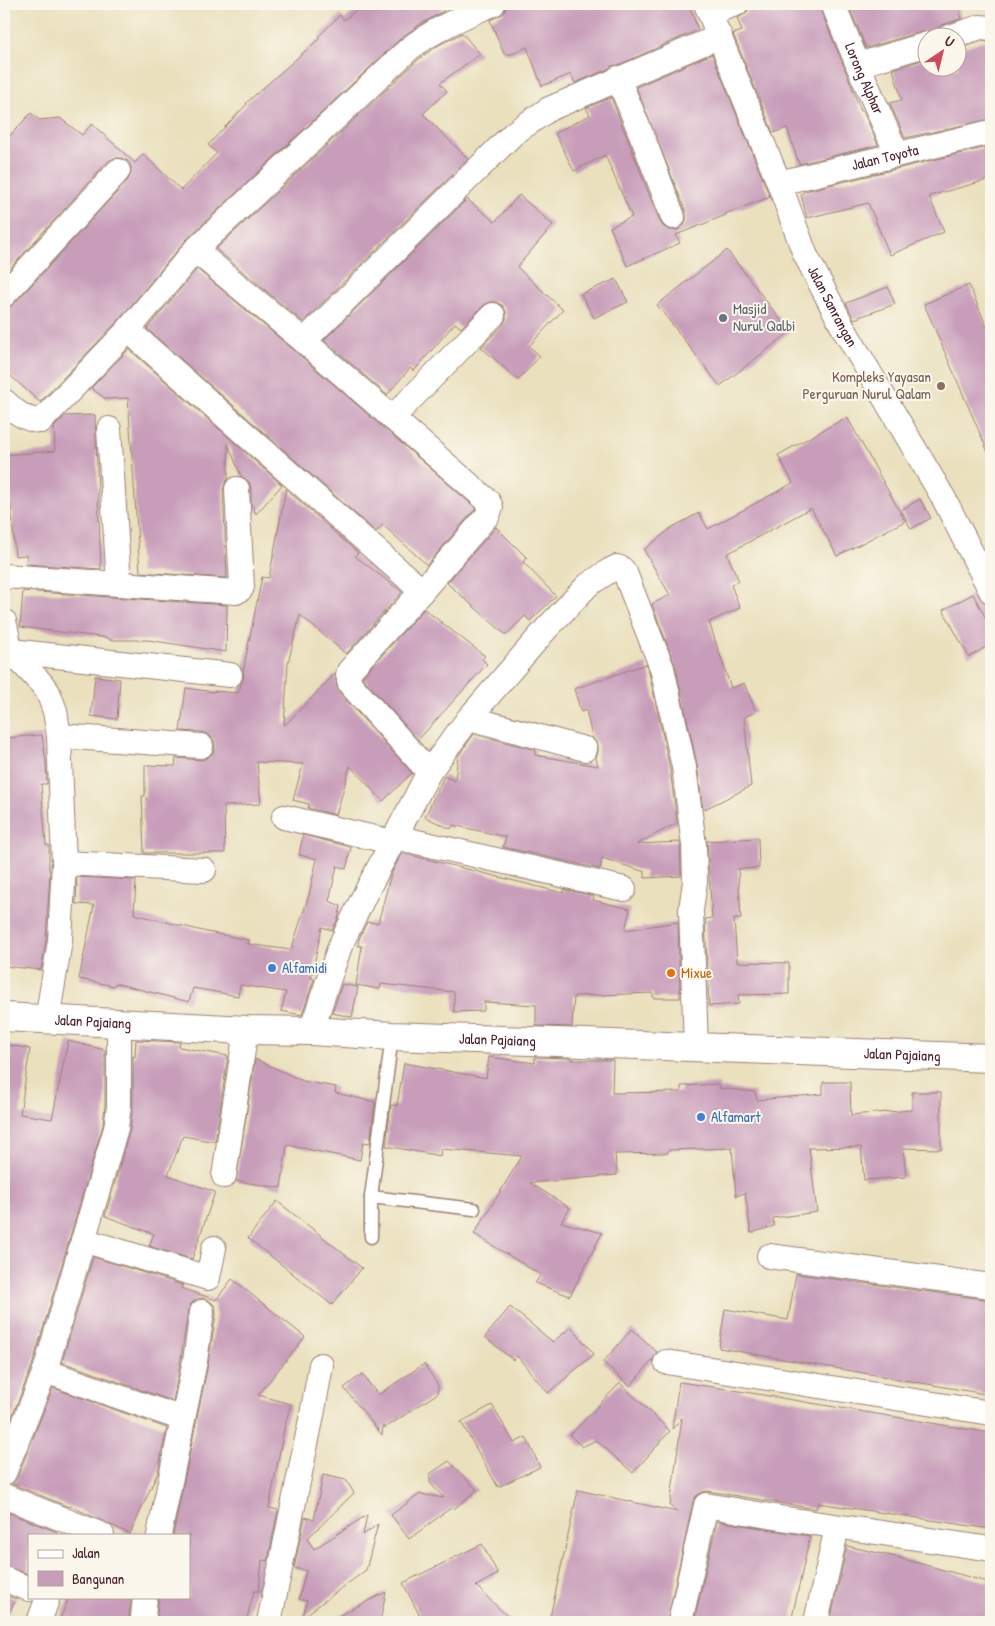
<svg xmlns="http://www.w3.org/2000/svg" width="995" height="1626" font-family="'Patrick Hand',sans-serif">
  <style>
    .building { fill: #c89dba }
    .lines { fill: none; stroke-linecap: round; stroke-linejoin: round }
    .service-casing { stroke: #9a8074; stroke-width: 15 }
    .minor-casing { stroke: #9a8074; stroke-width: 26 }
    .secondary-casing { stroke: #9a8074; stroke-width: 30 }
    .service { stroke: #fff; stroke-width: 12 }
    .minor { stroke: #fff; stroke-width: 24 }
    .secondary { stroke: #fff; stroke-width: 28 }
    .worship-dot { fill: #6b7280; stroke: #fbf7ec; stroke-width: 2 }
    .education-dot { fill: #8d6e63; stroke: #fbf7ec; stroke-width: 2 }
    .shop-dot { fill: #3f7fe0; stroke: #fbf7ec; stroke-width: 2 }
    .food-dot { fill: #e8710a; stroke: #fbf7ec; stroke-width: 2 }
    .labels { text-anchor: middle; stroke-width: 4; stroke-linejoin: round; paint-order: stroke }
    .street-label { font-size: 15px; fill: #4a1f2b; stroke: #fbf7ec }
    .worship-label { font-size: 15px; fill: #5b616d; stroke: #fbf7ec; text-anchor: start }
    .education-label { font-size: 15px; fill: #785e54; stroke: #fbf7ec; text-anchor: end }
    .shop-label { font-size: 15px; fill: #366cbe; stroke: #fbf7ec; text-anchor: start }
    .food-label { font-size: 15px; fill: #c56008; stroke: #fbf7ec; text-anchor: start }
  </style>
  <rect width="100%" height="100%" fill="#fbf7ec"/>
  <filter id="ink" filterUnits="userSpaceOnUse"><feTurbulence type="fractalNoise" baseFrequency=".02" numOctaves="2"/><feDisplacementMap in="SourceGraphic" scale="10" xChannelSelector="R" yChannelSelector="G"/><feConvolveMatrix kernelMatrix="1 2 1 2 8 2 1 2 1" color-interpolation-filters="sRGB"/></filter>
  <filter id="wash" filterUnits="userSpaceOnUse"><feTurbulence type="fractalNoise" baseFrequency=".0096" numOctaves="4" result="noise"/><feDisplacementMap in="SourceGraphic" scale="20" xChannelSelector="R" yChannelSelector="G"/><feGaussianBlur stdDeviation="1.12" result="paint"/><feColorMatrix in="noise" values="0 0 0 0 0 0 0 0 0 0 0 0 0 0 0 0 0 1.4 0 .05"/><feComposite in="paint" operator="in"/></filter>
  <g filter="url(#wash)">
    <rect width="100%" height="100%" fill="#eae0bd"/>
    <g id="blocks">
      <g class="building">
        <path d="M 364,4 L 438,4 L 444,11 L 422,23 L 401,38 L 186,240 L 118,321 L 40,402 L 4,370 L 4,308 L 9,308 L 14,304 L 128,180 L 131,174 L 131,166 L 128,161 L 121,158 L 114,158 L 108,161 L 4,275 L 4,142 L 31,113 L 39,120 L 60,118 L 82,135 L 92,124 L 135,163 L 143,154 L 181,190 L 217,153 L 208,145 L 247,104 L 246,103 L 320,38 L 318,37 L 340,15 L 344,20 Z"/>
        <path d="M 507,4 L 689,4 L 698,30 L 618,65 L 612,66 L 608,69 L 575,83 L 571,74 L 542,86 L 527,47 L 512,54 L 504,54 L 490,20 L 504,13 Z"/>
        <path d="M 749,4 L 820,4 L 820,9 L 849,79 L 861,111 L 863,111 L 878,145 L 799,164 L 787,128 L 773,133 L 733,34 L 742,31 L 737,18 L 747,13 Z"/>
        <path d="M 848,4 L 958,4 L 961,19 L 942,25 L 937,29 L 935,33 L 931,31 L 924,31 L 866,48 Z"/>
        <path d="M 462,33 L 480,54 L 440,83 L 447,91 L 423,114 L 468,159 L 303,322 L 216,249 L 419,59 L 437,46 Z"/>
        <path d="M 982,41 L 991,42 L 991,119 L 905,138 L 890,103 L 902,100 L 893,69 L 928,58 L 928,68 L 958,68 L 958,49 Z"/>
        <path d="M 712,54 L 770,197 L 725,214 L 726,215 L 676,235 L 680,243 L 627,266 L 610,227 L 632,217 L 605,155 L 574,171 L 555,133 L 590,115 L 586,108 L 611,97 L 660,222 L 664,227 L 670,230 L 678,230 L 684,225 L 686,220 L 686,212 L 636,87 Z"/>
        <path d="M 991,146 L 991,179 L 929,196 L 944,232 L 890,255 L 868,203 L 807,218 L 801,194 L 805,191 Z"/>
        <path d="M 519,195 L 553,225 L 517,267 L 563,310 L 529,346 L 540,356 L 518,380 L 481,347 L 503,325 L 506,319 L 506,312 L 503,306 L 496,302 L 490,302 L 484,305 L 461,328 L 455,323 L 414,371 L 410,368 L 387,395 L 324,340 L 467,199 L 495,222 Z"/>
        <path d="M 727,250 L 790,332 L 720,386 L 657,305 Z"/>
        <path d="M 197,269 L 295,351 L 476,508 L 427,565 L 383,525 L 376,532 L 147,329 Z"/>
        <path d="M 616,279 L 628,302 L 594,318 L 581,294 Z"/>
        <path d="M 969,285 L 991,337 L 991,459 L 924,304 Z"/>
        <path d="M 888,287 L 895,304 L 854,319 L 846,303 Z"/>
        <path d="M 129,349 L 282,485 L 256,514 L 251,503 L 251,488 L 249,482 L 241,476 L 228,444 L 228,479 L 225,483 L 223,490 L 227,578 L 140,572 L 128,398 L 106,399 L 91,388 Z"/>
        <path d="M 95,415 L 101,569 L 26,564 L 27,555 L 15,556 L 11,504 L 6,504 L 4,455 L 55,451 L 54,427 L 65,416 Z"/>
        <path d="M 847,417 L 905,521 L 837,556 L 811,508 L 727,554 L 739,581 L 731,585 L 740,608 L 709,622 L 731,688 L 744,683 L 756,712 L 744,717 L 751,786 L 703,810 L 697,764 L 675,665 L 652,604 L 670,595 L 644,550 L 671,528 L 699,513 L 708,529 L 793,483 L 778,455 Z"/>
        <path d="M 286,489 L 358,553 L 355,556 L 402,592 L 346,654 L 300,615 L 288,663 L 284,726 L 335,674 L 337,687 L 340,693 L 412,773 L 383,801 L 350,766 L 336,815 L 308,808 L 309,804 L 293,800 L 303,764 L 257,762 L 261,804 L 224,806 L 225,853 L 144,853 L 142,796 L 145,796 L 145,765 L 175,766 L 176,758 L 201,760 L 207,758 L 213,753 L 215,746 L 214,740 L 209,735 L 202,732 L 180,731 L 186,688 L 214,692 L 214,691 L 238,693 L 244,677 L 243,671 L 262,577 L 269,578 Z"/>
        <path d="M 920,499 L 931,518 L 911,529 L 901,510 Z"/>
        <path d="M 496,527 L 527,558 L 523,562 L 556,596 L 530,621 L 525,616 L 506,635 L 447,583 Z"/>
        <path d="M 23,591 L 227,605 L 226,652 L 148,640 L 109,640 L 109,638 L 20,627 Z"/>
        <path d="M 973,594 L 991,628 L 991,644 L 969,657 L 943,610 Z"/>
        <path d="M 424,609 L 485,656 L 482,659 L 487,664 L 418,740 L 362,677 Z"/>
        <path d="M 646,664 L 649,672 L 670,769 L 677,823 L 637,844 L 680,842 L 681,876 L 645,878 L 645,872 L 602,858 L 600,869 L 503,847 L 506,837 L 453,825 L 451,829 L 425,817 L 444,776 L 455,781 L 458,756 L 474,734 L 536,750 L 535,755 L 598,766 L 596,757 L 598,752 L 598,745 L 592,737 L 586,710 L 581,712 L 574,689 Z"/>
        <path d="M 95,676 L 120,679 L 117,719 L 91,716 Z"/>
        <path d="M 42,735 L 46,764 L 47,784 L 41,784 L 46,845 L 49,845 L 49,870 L 50,870 L 46,939 L 41,970 L 4,966 L 4,738 Z"/>
        <path d="M 303,835 L 351,847 L 346,869 L 337,866 L 329,901 L 341,906 L 338,919 L 332,930 L 322,927 L 311,978 L 314,979 L 302,1015 L 281,1011 L 286,992 L 240,985 L 238,996 L 193,988 L 189,1002 L 115,983 L 114,986 L 79,979 L 94,905 L 76,904 L 77,877 L 136,880 L 134,914 L 207,932 L 249,940 L 248,944 L 291,950 L 309,895 L 317,859 L 299,855 Z"/>
        <path d="M 758,838 L 759,868 L 738,869 L 741,919 L 734,919 L 737,962 L 789,963 L 789,994 L 738,995 L 739,1004 L 709,1006 L 705,919 L 712,918 L 707,841 Z"/>
        <path d="M 402,853 L 563,893 L 564,889 L 594,896 L 593,900 L 630,909 L 625,930 L 678,922 L 680,998 L 653,998 L 653,993 L 574,996 L 572,1027 L 536,1026 L 536,1005 L 484,1002 L 484,1011 L 454,1012 L 454,992 L 381,984 L 380,989 L 356,985 L 362,946 L 358,946 L 359,939 L 367,922 L 378,923 L 391,874 Z"/>
        <path d="M 342,984 L 358,987 L 352,1017 L 332,1013 Z"/>
        <path d="M 136,1040 L 180,1042 L 179,1047 L 228,1056 L 215,1142 L 183,1136 L 168,1175 L 215,1192 L 192,1259 L 149,1246 L 154,1234 L 105,1216 L 130,1130 L 133,1106 L 133,1056 L 135,1057 Z"/>
        <path d="M 68,1041 L 105,1050 L 105,1105 L 103,1125 L 32,1366 L 4,1437 L 4,1044 L 30,1049 L 20,1114 L 52,1119 Z"/>
        <path d="M 489,1057 L 535,1063 L 535,1057 L 572,1058 L 572,1060 L 613,1060 L 612,1093 L 681,1092 L 681,1086 L 719,1084 L 719,1088 L 755,1092 L 757,1100 L 823,1094 L 823,1082 L 850,1082 L 851,1115 L 912,1110 L 912,1092 L 941,1092 L 941,1149 L 903,1148 L 906,1177 L 864,1180 L 861,1147 L 809,1148 L 817,1212 L 773,1218 L 774,1226 L 751,1233 L 745,1193 L 736,1196 L 732,1148 L 668,1150 L 668,1153 L 615,1154 L 617,1175 L 530,1183 L 570,1208 L 561,1222 L 602,1233 L 570,1296 L 535,1283 L 541,1275 L 474,1234 L 522,1156 L 441,1149 L 440,1156 L 386,1146 L 391,1105 L 397,1106 L 404,1063 L 486,1078 Z"/>
        <path d="M 255,1059 L 303,1081 L 336,1087 L 335,1093 L 375,1102 L 370,1143 L 363,1142 L 360,1160 L 287,1145 L 281,1188 L 236,1181 Z"/>
        <path d="M 277,1201 L 362,1268 L 332,1305 L 248,1238 Z"/>
        <path d="M 93,1257 L 183,1285 L 181,1288 L 216,1300 L 232,1279 L 305,1337 L 258,1395 L 291,1404 L 285,1424 L 269,1508 L 278,1510 L 268,1561 L 262,1560 L 259,1591 L 254,1591 L 246,1622 L 160,1622 L 157,1614 L 159,1597 L 189,1597 L 189,1535 L 173,1535 L 208,1364 L 216,1314 L 215,1306 L 210,1301 L 203,1298 L 196,1299 L 191,1304 L 188,1310 L 181,1359 L 173,1401 L 62,1362 Z"/>
        <path d="M 796,1274 L 991,1300 L 991,1395 L 719,1348 L 725,1309 L 788,1320 Z"/>
        <path d="M 510,1307 L 553,1342 L 571,1327 L 594,1354 L 548,1393 L 517,1356 L 513,1360 L 485,1337 Z"/>
        <path d="M 632,1329 L 657,1352 L 652,1361 L 630,1386 L 603,1362 Z"/>
        <path d="M 424,1364 L 438,1385 L 438,1393 L 385,1428 L 383,1426 L 382,1435 L 344,1388 L 362,1374 L 378,1395 Z"/>
        <path d="M 679,1382 L 727,1389 L 991,1433 L 991,1529 L 818,1503 L 816,1509 L 708,1491 L 702,1492 L 696,1496 L 693,1502 L 667,1622 L 549,1622 L 578,1490 L 677,1512 L 670,1506 L 682,1418 L 672,1429 Z"/>
        <path d="M 620,1383 L 670,1431 L 633,1473 L 596,1440 L 582,1447 L 570,1435 Z"/>
        <path d="M 53,1388 L 167,1428 L 158,1472 L 130,1534 L 70,1506 L 69,1507 L 12,1484 L 17,1478 Z"/>
        <path d="M 492,1405 L 514,1443 L 526,1437 L 540,1467 L 498,1487 L 461,1422 Z"/>
        <path d="M 449,1461 L 477,1490 L 454,1509 L 452,1507 L 409,1539 L 391,1515 L 420,1494 L 444,1498 L 430,1483 L 430,1474 Z"/>
        <path d="M 323,1475 L 346,1480 L 354,1493 L 307,1539 L 314,1549 L 367,1515 L 363,1535 L 378,1524 L 366,1570 L 303,1617 L 307,1601 L 299,1599 L 306,1571 L 294,1568 L 305,1517 L 314,1520 Z"/>
        <path d="M 4,1511 L 57,1532 L 56,1535 L 29,1535 L 28,1574 L 4,1566 Z"/>
        <path d="M 717,1521 L 810,1536 L 791,1622 L 694,1622 Z"/>
        <path d="M 482,1544 L 498,1574 L 476,1586 L 513,1622 L 423,1622 L 403,1583 Z"/>
        <path d="M 847,1546 L 896,1557 L 991,1583 L 991,1622 L 830,1622 Z"/>
        <path d="M 386,1592 L 380,1622 L 326,1622 Z"/>
        <path d="M 4,1594 L 16,1599 L 4,1622 Z"/>
        <path d="M 69,1597 L 131,1597 L 129,1616 L 131,1622 L 59,1622 Z"/>
      </g>
    </g>
  </g>
  <g filter="url(#ink)">
    <use href="#blocks" fill-opacity="0" stroke="#9a8074" stroke-width="1"/>
    <g class="lines">
      <defs>
        <g id="service">
          <path d="M 371,1197 L 474,1209"/>
          <path d="M 371,1237 L 371,1197 L 392,1036"/>
        </g>
        <g id="minor">
          <path id="s1" d="M 706,4 L 779,183 L 805,254 L 845,331 L 943,497 L 991,591"/>
          <path id="s2" d="M 833,4 L 858,65 L 897,154"/>
          <path d="M 710,13 L 736,4"/>
          <path d="M 947,38 L 980,27 L 991,28"/>
          <path d="M 858,65 L 928,44"/>
          <path d="M 618,78 L 644,141 L 673,217"/>
          <path id="s3" d="M 779,183 L 991,132"/>
          <path d="M 195,250 L 304,341 L 488,501 L 491,507 L 488,515 L 422,591 L 349,671 L 348,675 L 350,684 L 429,772"/>
          <path d="M 4,295 L 118,171"/>
          <path d="M 128,330 L 422,591"/>
          <path d="M 304,341 L 514,133 L 549,109 L 720,36"/>
          <path d="M 4,401 C 16,412 24,420 41,421 L 128,330 L 195,250 L 410,48 C 435,29 463,16 493,4"/>
          <path d="M 392,418 L 493,315"/>
          <path d="M 109,429 L 119,584"/>
          <path d="M 4,576 L 236,592 L 241,589 L 242,587 L 237,489"/>
          <path d="M 4,621 L 11,651 L 41,683 L 48,692 L 55,711 L 59,736 L 64,863 L 60,941 L 47,1020"/>
          <path d="M 11,651 L 230,675"/>
          <path d="M 469,718 L 585,749"/>
          <path d="M 59,736 L 201,746"/>
          <path d="M 284,817 L 392,842"/>
          <path d="M 395,837 L 624,889"/>
          <path d="M 64,863 L 204,870"/>
          <path d="M 311,1031 L 340,946 L 364,896 L 429,772 L 469,718 L 547,628 L 588,585 L 609,571 L 617,567 L 622,569 L 625,573 L 662,668 L 684,767 L 694,845 L 695,881 L 691,910 L 696,1047"/>
          <path d="M 224,1176 L 246,1030"/>
          <path d="M 83,1240 L 208,1278 L 214,1248"/>
          <path d="M 769,1256 L 991,1286"/>
          <path d="M 666,1362 L 991,1413"/>
          <path d="M 45,1371 L 183,1419"/>
          <path d="M 4,1473 L 45,1371 L 116,1128 L 119,1106 L 119,1024"/>
          <path d="M 4,1496 L 102,1535"/>
          <path d="M 159,1535 L 195,1361 L 202,1312"/>
          <path d="M 4,1579 L 29,1589"/>
          <path d="M 145,1597 L 143,1617 L 146,1622"/>
          <path d="M 39,1622 L 48,1597"/>
          <path d="M 269,1622 L 312,1415 L 321,1365"/>
          <path d="M 680,1622 L 706,1505 L 780,1518 L 991,1549"/>
          <path d="M 816,1622 L 837,1527"/>
        </g>
        <g id="secondary">
          <path id="s4" d="M 4,1017 L 246,1030 L 311,1031 L 392,1036 L 991,1058"/>
        </g>
      </defs>
      <use href="#service" class="service-casing"/>
      <use href="#minor" class="minor-casing"/>
      <use href="#secondary" class="secondary-casing"/>
      <use href="#service" class="service"/>
      <use href="#minor" class="minor"/>
      <use href="#secondary" class="secondary"/>
    </g>
  </g>
  <circle class="worship-dot" cx="723" cy="318" r="5"/>
  <circle class="education-dot" cx="941" cy="386" r="5"/>
  <g class="shop-dot">
    <circle cx="272" cy="968" r="5"/>
    <circle cx="701" cy="1117" r="5"/>
  </g>
  <circle class="food-dot" cx="671" cy="973" r="5"/>
  <g class="labels">
    <g class="street-label">
      <text dy="5" stroke="none"><textPath href="#s2" startOffset="81">Lorong Alphar</textPath></text>
      <text dy="5" stroke="none"><textPath href="#s3" startOffset="109">Jalan Toyota</textPath></text>
      <text dy="5" stroke="none"><textPath href="#s1" startOffset="328">Jalan Sanrangan</textPath></text>
      <text dy="5" stroke="none"><textPath href="#s4" startOffset="89">Jalan Pajaiang</textPath></text>
      <text dy="5" stroke="none"><textPath href="#s4" startOffset="494">Jalan Pajaiang</textPath></text>
      <text dy="5" stroke="none"><textPath href="#s4" startOffset="899">Jalan Pajaiang</textPath></text>
    </g>
    <g class="worship-label">
      <text x="733" y="314">Masjid<tspan x="733" dy="17">Nurul Qalbi</tspan></text>
    </g>
    <g class="education-label">
      <text x="931" y="382">Kompleks Yayasan<tspan x="931" dy="17">Perguruan Nurul Qalam</tspan></text>
    </g>
    <g class="shop-label">
      <text x="282" y="973">Alfamidi</text>
      <text x="711" y="1122">Alfamart</text>
    </g>
    <g class="food-label">
      <text x="681" y="978">Mixue</text>
    </g>
  </g>
  <rect width="995" height="1626" fill="none" stroke="#fbf7ec" stroke-width="20"/>
  <rect x="28" y="1534" width="162" height="65" fill="#fbf7ec" stroke="#b4a19f"/>
  <rect x="38" y="1550" width="25" height="8" fill="#ffffff" stroke="#b4a19f"/>
  <text x="72" y="1558" font-size="15" fill="#4a1f2b">Jalan</text>
  <rect x="38" y="1571" width="25" height="15" fill="#c89dba" stroke="#b4a19f"/>
  <text x="72" y="1584" font-size="15" fill="#4a1f2b">Bangunan</text>
  <g transform="translate(942 52) rotate(35)"><circle r="24" fill="#fbf7ec" stroke="#b4a19f"/>
  <path d="M0-4L9 19L0 12L-9 19Z" fill="#d1495b"/>
  <text y="-8" font-size="14" font-weight="bold" text-anchor="middle" fill="#4a1f2b">U</text>
  </g>
</svg>
